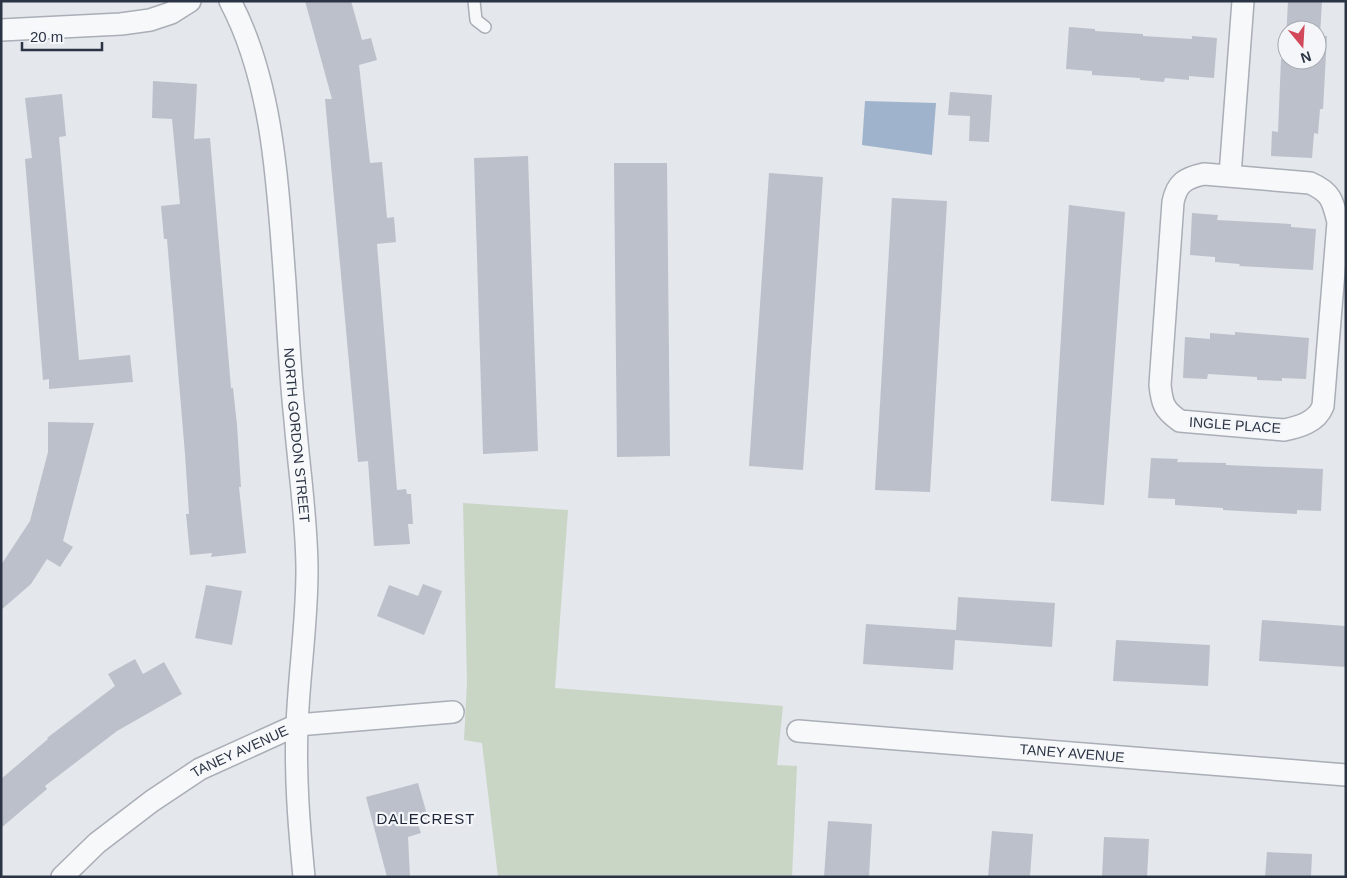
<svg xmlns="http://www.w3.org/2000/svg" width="1347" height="878" font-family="Arial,sans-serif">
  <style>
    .green { fill: #c9d6c5 }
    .water { fill: #9fb4cc }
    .building { fill: #bbc0ca; fill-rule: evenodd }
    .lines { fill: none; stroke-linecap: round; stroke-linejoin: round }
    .service-casing { stroke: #a9aeb7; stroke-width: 14 }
    .minor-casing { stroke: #a9aeb7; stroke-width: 24 }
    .service { stroke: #f7f8fa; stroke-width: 11 }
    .minor { stroke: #f7f8fa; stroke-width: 21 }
    .labels { text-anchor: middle; stroke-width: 4.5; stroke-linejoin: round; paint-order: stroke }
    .street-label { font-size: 14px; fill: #2b3445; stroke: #f4f6f9 }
    .neighbourhood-label { font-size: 15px; letter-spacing: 1px; fill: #1d2536; stroke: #f4f6f9 }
  </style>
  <rect width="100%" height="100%" fill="#e4e7ec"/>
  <path class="green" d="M 463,503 L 568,510 L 555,688 L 783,706 L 777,765 L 797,766 L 792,877 L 498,877 L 482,743 L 464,740 L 467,682 Z"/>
  <path class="water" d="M 865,101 L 936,103 L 932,155 L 862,145 Z"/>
  <g class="building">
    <path d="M 305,1 L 351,1 L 362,40 L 371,38 L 377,60 L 359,65 L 370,163 L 382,162 L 387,218 L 394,217 L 396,242 L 377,244 L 397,490 L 406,489 L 407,494 L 411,494 L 413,524 L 408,524 L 410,544 L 374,546 L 368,461 L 358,462 L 325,99 L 332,99 Z"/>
    <path d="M 1288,1 L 1322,1 L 1320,36 L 1327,36 L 1323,109 L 1320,109 L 1318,134 L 1314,133 L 1312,158 L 1271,156 L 1272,131 L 1278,132 L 1281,59 L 1285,59 ZM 1287,30 L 1317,30 L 1317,60 L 1287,60 Z"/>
    <path d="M 1069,27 L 1095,29 L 1095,31 L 1143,34 L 1143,36 L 1192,39 L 1192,36 L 1217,38 L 1214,78 L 1189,76 L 1189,80 L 1165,78 L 1164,82 L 1140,80 L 1140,78 L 1092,75 L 1092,71 L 1066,69 Z"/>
    <path d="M 153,81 L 197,84 L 194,139 L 210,138 L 231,388 L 233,388 L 237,425 L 241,487 L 239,487 L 246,553 L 211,557 L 212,553 L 190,555 L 186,514 L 189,514 L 185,454 L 167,239 L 164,239 L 161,206 L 180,204 L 172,119 L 152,118 Z"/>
    <path d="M 950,92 L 992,95 L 989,142 L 969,141 L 970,116 L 948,115 Z"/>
    <path d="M 62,94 L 66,136 L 59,137 L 79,360 L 130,355 L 133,382 L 49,389 L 49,379 L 43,380 L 25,159 L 32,158 L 25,98 Z"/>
    <path d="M 528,156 L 538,451 L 483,454 L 474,158 Z"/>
    <path d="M 614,163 L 667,163 L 670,456 L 617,457 Z"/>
    <path d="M 769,173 L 823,177 L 803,470 L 749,466 Z"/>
    <path d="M 892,198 L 947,201 L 930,492 L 875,490 Z"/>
    <path d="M 1069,205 L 1125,212 L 1104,505 L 1051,501 Z"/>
    <path d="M 1192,213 L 1218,215 L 1217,220 L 1291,224 L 1291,227 L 1316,229 L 1313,270 L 1239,266 L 1240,264 L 1215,262 L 1215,257 L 1190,255 Z"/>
    <path d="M 1235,332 L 1309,338 L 1306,379 L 1282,378 L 1282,381 L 1257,380 L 1257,377 L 1208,374 L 1207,379 L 1183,378 L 1185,337 L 1210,339 L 1210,333 L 1235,335 Z"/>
    <path d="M 48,422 L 94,423 L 63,541 L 73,547 L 60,567 L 47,559 L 31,584 L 1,610 L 1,565 L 30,521 L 48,452 Z"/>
    <path d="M 1151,458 L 1178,459 L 1177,462 L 1226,463 L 1226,465 L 1323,469 L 1321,511 L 1297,510 L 1297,514 L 1223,510 L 1223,508 L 1175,505 L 1175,499 L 1148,498 Z"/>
    <path d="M 423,584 L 442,591 L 424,635 L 377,616 L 389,585 L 418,596 Z"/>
    <path d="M 206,585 L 242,591 L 232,645 L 195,638 Z"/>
    <path d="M 958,597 L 1055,603 L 1052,647 L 955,640 L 953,670 L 863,664 L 866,624 L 956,630 Z"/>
    <path d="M 1262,620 L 1346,626 L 1346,667 L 1259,661 Z"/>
    <path d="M 1116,640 L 1210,645 L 1208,686 L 1113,681 Z"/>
    <path d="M 135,659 L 143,674 L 164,662 L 182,694 L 117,731 L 45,786 L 47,789 L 1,828 L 1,779 L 48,739 L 47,738 L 115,686 L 108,674 Z"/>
    <path d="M 418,783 L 428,818 L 417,821 L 421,833 L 408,837 L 410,877 L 387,877 L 366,797 Z"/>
    <path d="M 828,821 L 872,824 L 869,877 L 824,877 Z"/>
    <path d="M 992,831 L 1033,834 L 1030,877 L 988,877 Z"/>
    <path d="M 1104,837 L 1149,839 L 1147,877 L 1102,877 Z"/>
    <path d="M 1267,852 L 1312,854 L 1311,877 L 1265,877 Z"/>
  </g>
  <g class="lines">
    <defs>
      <path id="service" d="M 474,1 L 476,20 L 485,27"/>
      <g id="minor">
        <path id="s1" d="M 230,1 C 274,84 278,190 285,283 C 288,328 290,374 295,420 C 299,470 307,520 307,571 C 307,623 299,674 297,726 C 295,777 299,826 304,877"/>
        <path d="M 1,30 L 121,24 L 150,20 L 171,13 L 190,1"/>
        <path d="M 1204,174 L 1310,183 C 1331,192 1333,201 1338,222 L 1323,406 C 1317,422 1299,427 1284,430 L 1180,421 C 1164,410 1162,404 1160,385 L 1173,202 C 1177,183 1185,178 1204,174 Z"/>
        <path d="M 1230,175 L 1243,1"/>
        <path id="s2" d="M 798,731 L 1346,775"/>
        <path id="s3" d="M 62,877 L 97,843 L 152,801 L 200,769 L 297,725 L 453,712"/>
      </g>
    </defs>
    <use href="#service" class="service-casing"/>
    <use href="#minor" class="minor-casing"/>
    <use href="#service" class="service"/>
    <use href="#minor" class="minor"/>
  </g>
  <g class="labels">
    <g class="street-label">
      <text transform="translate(1235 425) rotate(4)" y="5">INGLE PLACE</text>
      <text dy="5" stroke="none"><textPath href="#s1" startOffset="442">NORTH GORDON STREET</textPath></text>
      <text dy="5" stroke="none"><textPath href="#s3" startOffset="219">TANEY AVENUE</textPath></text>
      <text dy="5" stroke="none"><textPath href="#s2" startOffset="275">TANEY AVENUE</textPath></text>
    </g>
    <g class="neighbourhood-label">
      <text x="426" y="824">DALECREST</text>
    </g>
  </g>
  <rect width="1347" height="878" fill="none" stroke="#2b3445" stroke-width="5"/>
  <g transform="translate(1302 45) rotate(162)"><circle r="24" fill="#f4f6f9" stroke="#a4a8b1"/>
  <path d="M0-4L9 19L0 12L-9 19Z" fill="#d1495b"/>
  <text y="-8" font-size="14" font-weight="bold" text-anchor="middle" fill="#2b3445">N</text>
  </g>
  <path d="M22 42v8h80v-8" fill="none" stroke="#2b3445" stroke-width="2.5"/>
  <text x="30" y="42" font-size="15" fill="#2b3445" stroke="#f4f6f9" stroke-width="4" paint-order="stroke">20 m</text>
</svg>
